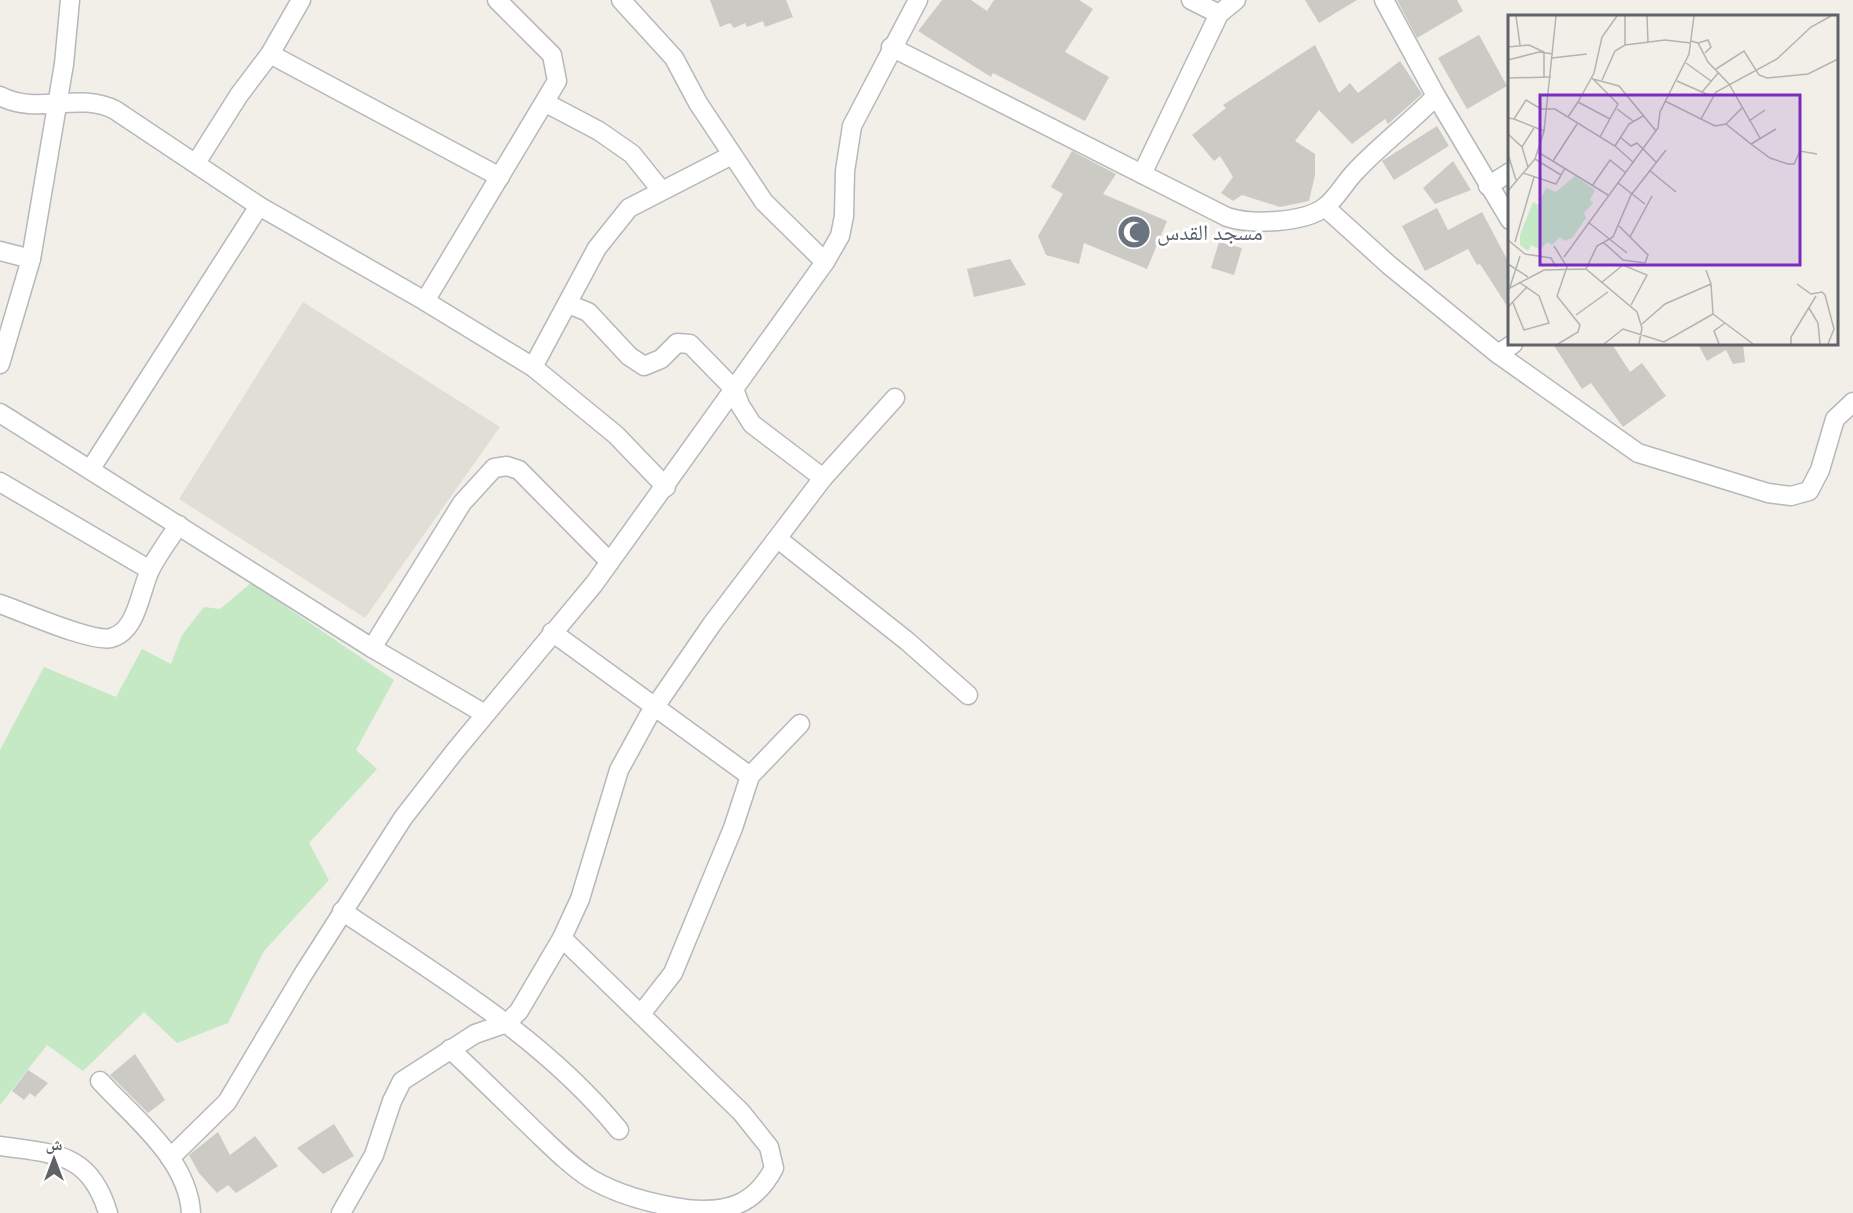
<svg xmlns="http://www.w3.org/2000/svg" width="1853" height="1213" font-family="'Titillium Web','Noto Naskh Arabic',sans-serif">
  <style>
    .education { fill: #e1ded6 }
    .green { fill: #c5e8c5 }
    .building { fill: #cccac5 }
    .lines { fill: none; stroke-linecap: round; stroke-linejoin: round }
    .minor-casing { stroke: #b5b8bc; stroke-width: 21 }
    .minor { stroke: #fff; stroke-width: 18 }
    .labels { text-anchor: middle; stroke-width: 6; stroke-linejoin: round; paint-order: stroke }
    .worship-label { font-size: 22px; fill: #5b616d; stroke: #fff; text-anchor: start }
    .inset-road { fill: none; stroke: #b3b3b1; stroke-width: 1.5 }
    .view { fill: #7b2cbf; fill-opacity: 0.15; stroke: #7b2cbf; stroke-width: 3 }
    .inset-edge { fill: none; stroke: #5f6368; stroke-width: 3 }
  </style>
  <rect width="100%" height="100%" fill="#f1efe8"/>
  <path class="education" d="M 303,302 L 500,427 L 365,618 L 179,499 Z"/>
  <path class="green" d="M 251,583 L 394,680 L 356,750 L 377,769 L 309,843 L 329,880 L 264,951 L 228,1023 L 177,1043 L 144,1012 L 83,1071 L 47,1045 L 0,1105 L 0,750 L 44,667 L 116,697 L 142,649 L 171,664 L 182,635 L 204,607 L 220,609 Z"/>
  <g class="building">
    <path d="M 710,0 L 786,0 L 793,17 L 765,27 L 763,21 L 747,27 L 745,23 L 734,28 L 730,23 L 720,27 Z"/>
    <path d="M 942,0 L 971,0 L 987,11 L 994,0 L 1079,0 L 1093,9 L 1065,52 L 1109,77 L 1085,121 L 993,73 L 991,77 L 918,31 Z"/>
    <path d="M 1305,0 L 1357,0 L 1319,23 Z"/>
    <path d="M 1397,0 L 1457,0 L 1463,11 L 1417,38 Z"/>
    <path d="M 1479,35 L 1507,86 L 1467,109 L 1438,58 Z"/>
    <path d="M 1315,45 L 1339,93 L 1350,83 L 1358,93 L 1400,61 L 1422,94 L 1388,124 L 1385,119 L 1352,144 L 1319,110 L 1295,141 L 1315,154 L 1315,175 L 1309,201 L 1280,207 L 1242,195 L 1233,201 L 1221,193 L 1233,177 L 1220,156 L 1214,161 L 1192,135 L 1226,108 L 1223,105 Z"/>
    <path d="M 1437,126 L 1449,146 L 1394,180 L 1382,161 Z"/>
    <path d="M 1072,151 L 1116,174 L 1103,194 L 1167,221 L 1147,269 L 1084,243 L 1079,264 L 1046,255 L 1038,236 L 1063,194 L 1051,187 Z"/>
    <path d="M 1453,161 L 1471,190 L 1435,204 L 1423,188 Z"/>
    <path d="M 1437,208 L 1448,230 L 1482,212 L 1509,263 L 1509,309 L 1480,264 L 1477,265 L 1468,249 L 1425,271 L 1402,226 Z"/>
    <path d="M 1219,242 L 1242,248 L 1234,275 L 1211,268 Z"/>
    <path d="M 1010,259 L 1026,285 L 974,297 L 967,269 Z"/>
    <path d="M 1553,344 L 1612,344 L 1630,372 L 1642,363 L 1666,396 L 1623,427 L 1591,383 L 1582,389 Z"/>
    <path d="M 1698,344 L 1743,344 L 1745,362 L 1733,364 L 1726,350 L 1707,361 Z"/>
    <path d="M 135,1054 L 165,1100 L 148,1113 L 110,1075 Z"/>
    <path d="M 28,1070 L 48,1083 L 35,1097 L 30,1093 L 24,1100 L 12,1091 Z"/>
    <path d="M 334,1124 L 354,1156 L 323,1174 L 297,1148 Z"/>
    <path d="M 218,1132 L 230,1155 L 255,1136 L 278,1166 L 236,1193 L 228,1185 L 217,1193 L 199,1173 L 189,1155 Z"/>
  </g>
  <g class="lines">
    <defs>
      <g id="minor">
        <path d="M 621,0 L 674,58 L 698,103 L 764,202 L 825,262"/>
        <path d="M 1191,0 L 1219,14"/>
        <path d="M 1384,0 L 1436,96 L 1510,220"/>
        <path d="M 891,47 L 1227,217 C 1251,225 1304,223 1325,207 C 1337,198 1345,182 1355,172 C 1380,145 1410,123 1436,96"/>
        <path d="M 270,54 L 301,0"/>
        <path d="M 0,96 C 38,116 78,91 115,110 L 259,206 L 425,301 L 533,367 L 616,435 L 666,487"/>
        <path d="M 546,103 L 599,131 L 632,154 L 661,190"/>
        <path d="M 196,163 L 239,95 L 270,54 L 500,177"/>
        <path d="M 1142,174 L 1219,14 L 1236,0"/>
        <path d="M 1488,186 L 1510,172"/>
        <path d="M 1325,207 L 1389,265 L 1498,354 L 1513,344"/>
        <path d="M 0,251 L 31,259"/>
        <path d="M 425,301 L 557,81 L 552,55 L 497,0"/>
        <path d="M 568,304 L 588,312 L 629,356 L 644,366 L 661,359 L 677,343 L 690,344 L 734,389 L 740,405 L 752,424 L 823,478"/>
        <path d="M 1498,354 L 1638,453 L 1768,493 L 1791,496 L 1809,491 L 1820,470 L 1835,419 L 1853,402"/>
        <path d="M 0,364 L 31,259 L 64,64 L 70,0"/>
        <path d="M 533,367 L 597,248 L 629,208 L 732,155"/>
        <path d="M 0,413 L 372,648 L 485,714"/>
        <path d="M 90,470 L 259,206"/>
        <path d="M 0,482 L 150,570"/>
        <path d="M 778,539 L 907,641 L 968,695"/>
        <path d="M 0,604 C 21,611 92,643 111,638 C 138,631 140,589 151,568 C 159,553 169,539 179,525"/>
        <path d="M 552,632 L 750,776"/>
        <path d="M 372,648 L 462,503 L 494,468 L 507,466 L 519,470 L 609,561"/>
        <path d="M 342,911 C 440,977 544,1038 619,1130"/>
        <path d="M 641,1014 L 673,973 L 733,828 L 750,776 L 800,724"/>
        <path d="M 450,1049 C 478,1075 505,1102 532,1128 C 551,1146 569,1165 591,1179 C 620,1196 653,1204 686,1209 C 726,1213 754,1206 774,1168 L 769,1147 L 741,1112 L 562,938"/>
        <path d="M 100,1081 C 134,1118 188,1159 191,1213"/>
        <path d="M 0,1146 C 55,1154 90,1152 108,1213"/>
        <path d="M 170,1158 L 227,1102 L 302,976 L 403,818 L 455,751 L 594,584 L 825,262 L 840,236 L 844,216 L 845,171 L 852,126 L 918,0"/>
        <path d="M 341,1213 L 374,1155 L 392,1101 L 402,1081 L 475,1034 L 507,1023 L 519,1011 L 562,938 L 580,899 L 619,770 L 648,717 L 712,624 L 823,478 L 895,398"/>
      </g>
    </defs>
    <use href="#minor" class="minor-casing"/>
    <use href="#minor" class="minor"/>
  </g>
  <defs>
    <symbol id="mosque-disc" viewBox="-11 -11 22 22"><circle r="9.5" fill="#6b7280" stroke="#fff"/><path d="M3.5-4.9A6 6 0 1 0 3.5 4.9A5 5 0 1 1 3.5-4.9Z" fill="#fff"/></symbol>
  </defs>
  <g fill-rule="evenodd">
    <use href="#mosque-disc" x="1115" y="213" width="38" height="38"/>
  </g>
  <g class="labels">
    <g class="worship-label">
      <text x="1157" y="240">مسجد القدس</text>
    </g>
  </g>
  <g transform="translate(1508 15)">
    <rect width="330" height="330" fill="#f1efe8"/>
    <path d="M 67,161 L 87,175 L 82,185 L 85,188 L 76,198 L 78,203 L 64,223 L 57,226 L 52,222 L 44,230 L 39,227 L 32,235 L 23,230 L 20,236 L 12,230 L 12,220 L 25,187 L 30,190 L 38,173 L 48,177 Z" fill="#c5e8c5"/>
    <path class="inset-road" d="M 8,1 L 12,30M 117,1 L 117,30M 139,1 L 140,27M 183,26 L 190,28 L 200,47 L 221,69 L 252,123M 190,28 L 200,25 L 203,32 L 197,38M 0,32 L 21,30 L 36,37 L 36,62M 44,43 L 79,39M 0,45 L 31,37 L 45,39M 178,48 L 203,66M 208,54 L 236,36 L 251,60 L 259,63 L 300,59 L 330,44M 0,63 L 43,62M 84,63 L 110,89 L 92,122M 85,64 L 111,71 L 148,116M 94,65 L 107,36 L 117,30 L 157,25 L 183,28M 169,66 L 203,81M 194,77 L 211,57M 157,86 L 207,111 L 218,109 L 234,93M 70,87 L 86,58 L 94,22 L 109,1M 109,94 L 125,106M 60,102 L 70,87 L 102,104M 0,103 L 6,104 L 18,85 L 33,94 L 47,94 L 107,131 L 126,148M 6,104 L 36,116M 193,104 L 208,77 L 269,44 L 303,12 L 323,1M 241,106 L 257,95M 218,109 L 243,129 L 268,114M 0,119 L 14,132 L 20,152M 112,122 L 123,131 L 129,128 L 148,147M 243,129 L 262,143 L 280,149 L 286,149 L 292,136 L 309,139M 107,131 L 121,109 L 135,101M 14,132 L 26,113M 30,137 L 100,180M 0,139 L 8,165M 27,144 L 53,160M 45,146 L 69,109M 141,155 L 168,177M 15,158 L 48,169 L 57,153M 110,168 L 137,189M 84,171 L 102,145 L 118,158M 0,176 L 27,144 L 36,116 L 48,1M 80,207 L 119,238M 122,222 L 144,181M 0,225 L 17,239 L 43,243 L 48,252M 7,227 L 26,162M 95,227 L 115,245 L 137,248 L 140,240 L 111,211M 46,231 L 59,252 L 49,281 L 72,310 L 70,317 L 50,329M 56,242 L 150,113 L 152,97 L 181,39 L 186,1M 0,249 L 20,262M 78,254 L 89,231 L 105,222 L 123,180 L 158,135M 198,255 L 203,269 L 205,299M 93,268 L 115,250 L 139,260 L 123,290M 289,269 L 303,279 L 314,277 L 317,280 L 326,314 L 320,329M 2,272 L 12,241M 0,274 L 36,255 L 78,254 L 129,297 L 134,313 L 131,329M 5,288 L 16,315 L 41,308 L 31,281 L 11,267M 0,292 L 18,273M 301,293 L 310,308 L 312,329M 205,299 L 245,329M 68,300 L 100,277M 134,309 L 157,289 L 203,269M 96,329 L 115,314 L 156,327 L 205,299M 211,329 L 206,316 L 217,308M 283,329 L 283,322 L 308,281"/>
    <path class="view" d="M 32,80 L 292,80 L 292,250 L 32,250 Z"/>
    <rect width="330" height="330" class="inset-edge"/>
  </g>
  <g transform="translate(54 1159)" stroke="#ffffff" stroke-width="4.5" paint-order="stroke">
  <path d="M0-4.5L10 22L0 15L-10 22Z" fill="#5f6368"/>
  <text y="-9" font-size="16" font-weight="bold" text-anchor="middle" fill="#5f6368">ش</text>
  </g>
</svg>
